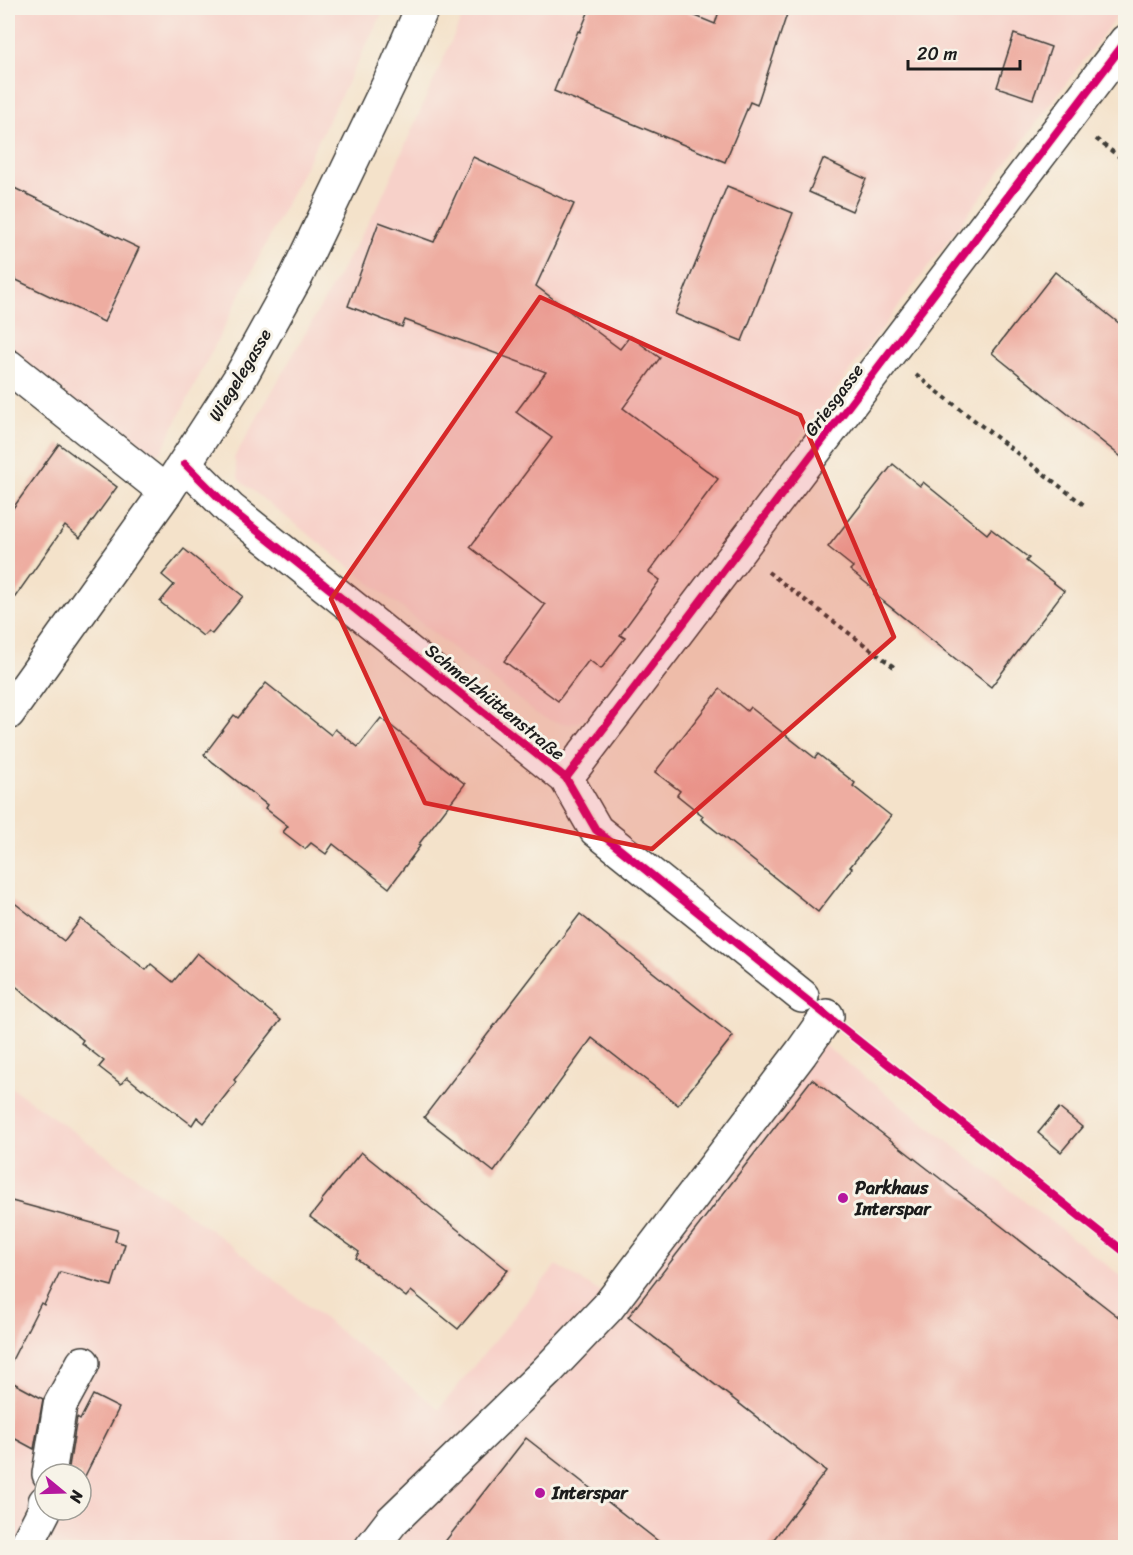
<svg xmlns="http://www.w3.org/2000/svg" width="1133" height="1555" font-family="Sriracha,sans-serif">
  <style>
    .built { fill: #f7d1c9; fill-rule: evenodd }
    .building { fill: #eeada1 }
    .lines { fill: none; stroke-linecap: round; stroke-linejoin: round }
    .minor-casing { stroke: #3c3a36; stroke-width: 36 }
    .path { stroke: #3c3a36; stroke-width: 4; stroke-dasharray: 4.5 4.5; stroke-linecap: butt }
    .minor { stroke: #fff; stroke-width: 33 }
    .cycleway-casing { stroke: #f7f3e8; stroke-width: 11 }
    .cycleway { stroke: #d6006c; stroke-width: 8 }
    .marked { fill: #d62828; fill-opacity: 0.2; stroke: #d62828; stroke-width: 4.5; stroke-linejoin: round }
    .poi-dot { fill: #b5179e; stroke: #f7f3e8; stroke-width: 2 }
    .labels { text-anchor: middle; stroke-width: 6; stroke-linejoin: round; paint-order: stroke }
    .street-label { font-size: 18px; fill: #1c1c1c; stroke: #f7f3e8 }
    .poi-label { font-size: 18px; font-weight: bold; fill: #1c1c1c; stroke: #f7f3e8; text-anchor: start }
  </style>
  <rect width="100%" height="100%" fill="#f7f3e8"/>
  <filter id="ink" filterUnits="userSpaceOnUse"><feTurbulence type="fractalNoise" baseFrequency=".0167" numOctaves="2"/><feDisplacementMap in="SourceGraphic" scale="12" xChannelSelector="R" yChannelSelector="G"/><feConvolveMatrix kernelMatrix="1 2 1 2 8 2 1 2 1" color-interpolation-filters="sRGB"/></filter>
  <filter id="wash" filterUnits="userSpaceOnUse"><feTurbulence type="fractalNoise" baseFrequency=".008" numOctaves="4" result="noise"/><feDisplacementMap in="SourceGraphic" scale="24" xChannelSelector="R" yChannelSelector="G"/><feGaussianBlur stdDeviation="1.35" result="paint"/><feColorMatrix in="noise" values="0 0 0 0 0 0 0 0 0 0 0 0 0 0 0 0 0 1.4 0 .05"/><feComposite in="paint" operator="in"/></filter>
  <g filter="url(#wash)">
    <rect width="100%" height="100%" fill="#f4e2ca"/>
    <g class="built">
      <path d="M 8,8 L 385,8 L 161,452 L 140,454 L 8,350 Z"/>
      <path d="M 466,8 L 1123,8 L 589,718 L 570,724 L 554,722 L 537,714 L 239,480 L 234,458 L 378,206 Z"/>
      <path d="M 803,1029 L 1125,1279 L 1125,1547 L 8,1547 L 8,1085 L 219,1236 L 439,1409 L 556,1265 L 602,1293 ZM 45,1474 L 81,1474 L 81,1510 L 45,1510 Z"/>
    </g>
    <g id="blocks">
      <g class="building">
        <path d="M 590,8 L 676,8 L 715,24 L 720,8 L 789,8 L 757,105 L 750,102 L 725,162 L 554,91 L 578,31 L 580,32 Z"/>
        <path d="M 1014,34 L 1051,47 L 1033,99 L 997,87 Z"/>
        <path d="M 473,157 L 574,204 L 536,286 L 620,349 L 630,336 L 660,358 L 623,408 L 718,479 L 649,572 L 660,580 L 620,635 L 625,638 L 601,669 L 589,660 L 558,701 L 504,661 L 545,605 L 470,547 L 552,438 L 516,412 L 546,372 L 405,320 L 402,327 L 348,306 L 379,222 L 434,242 Z"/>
        <path d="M 823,159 L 866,179 L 852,211 L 809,192 Z"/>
        <path d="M 8,185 L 139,248 L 104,322 L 8,276 Z"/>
        <path d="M 727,186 L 793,213 L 742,341 L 675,314 Z"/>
        <path d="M 1055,272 L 1125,328 L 1125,460 L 992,353 Z"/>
        <path d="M 59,444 L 117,487 L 80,538 L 65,526 L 8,607 L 8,515 Z"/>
        <path d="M 893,464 L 920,486 L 923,482 L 987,534 L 991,529 L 1029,558 L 1026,561 L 1064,591 L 991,687 L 874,594 L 876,591 L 850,570 L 853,567 L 828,547 Z"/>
        <path d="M 184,549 L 243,596 L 212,634 L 208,631 L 203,636 L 160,602 L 174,585 L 162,575 Z"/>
        <path d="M 266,683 L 331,735 L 335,729 L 358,747 L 381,718 L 465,784 L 418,845 L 420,846 L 389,888 L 333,844 L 326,854 L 311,843 L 305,849 L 283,832 L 288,826 L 265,808 L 267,805 L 204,755 L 234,715 L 238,718 Z"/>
        <path d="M 720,689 L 747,711 L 750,707 L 815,758 L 818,754 L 855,783 L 853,786 L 891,816 L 850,867 L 852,868 L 818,912 L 701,819 L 703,816 L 677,795 L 680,791 L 655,772 Z"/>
        <path d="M 8,898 L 64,941 L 81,919 L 146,970 L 151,964 L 173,982 L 197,953 L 281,1020 L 234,1080 L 236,1082 L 204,1123 L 197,1117 L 192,1125 L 143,1088 L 142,1089 L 127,1077 L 121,1084 L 99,1067 L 104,1061 L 81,1043 L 83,1040 L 8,980 Z"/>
        <path d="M 580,914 L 733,1036 L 678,1105 L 592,1038 L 494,1172 L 424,1117 Z"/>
        <path d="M 812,1079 L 1125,1322 L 1125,1548 L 767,1548 L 826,1471 L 628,1317 Z"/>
        <path d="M 1059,1108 L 1082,1127 L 1061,1152 L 1038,1133 Z"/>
        <path d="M 361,1152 L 508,1270 L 458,1329 L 411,1291 L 406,1297 L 356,1258 L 359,1252 L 310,1217 L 322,1202 L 321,1201 Z"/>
        <path d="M 8,1200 L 118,1230 L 115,1241 L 125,1244 L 112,1286 L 60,1272 L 44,1305 L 41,1303 L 8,1368 Z"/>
        <path d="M 8,1380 L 43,1399 L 34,1449 L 8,1435 Z"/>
        <path d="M 93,1395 L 119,1408 L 83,1480 L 81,1479 L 81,1474 L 68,1473 L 77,1418 L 80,1420 Z"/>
        <path d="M 526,1438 L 667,1548 L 440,1548 Z"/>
      </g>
    </g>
  </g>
  <g filter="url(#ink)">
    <use href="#blocks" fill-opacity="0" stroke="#3c3a36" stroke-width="1.5"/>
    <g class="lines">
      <defs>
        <g id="minor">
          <path d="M 8,366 L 166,492"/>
          <path d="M 185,464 L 230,509 L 566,778 L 596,830 L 802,996"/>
          <path d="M 8,713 L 166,492 L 240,378 L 297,275 L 395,71 L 422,8"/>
          <path d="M 566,778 L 1126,41"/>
          <path d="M 49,1474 L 60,1405 L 83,1363"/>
          <path d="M 25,1548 L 44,1511 L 45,1502"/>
          <path d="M 371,1548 L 392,1521 L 546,1372 L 608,1307 L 801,1053 L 827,1016"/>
        </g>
      </defs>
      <use href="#minor" class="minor-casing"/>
      <g class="path">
        <path d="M 1096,139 L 1126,162"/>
        <path d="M 916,375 L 1084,505"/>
        <path d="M 768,572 L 894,667"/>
      </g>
      <use href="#minor" class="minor"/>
      <defs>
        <g id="cycleway">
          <path d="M 185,464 L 230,509 L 566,778 L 596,830 L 802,996 L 1126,1253"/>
          <path d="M 566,778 L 1126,41"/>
        </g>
      </defs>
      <use href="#cycleway" class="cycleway-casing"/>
      <use href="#cycleway" class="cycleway"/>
    </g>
  </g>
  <path class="marked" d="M 540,297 L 800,415 L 894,637 L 652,849 L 425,803 L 331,599 Z"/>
  <g class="poi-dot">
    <circle cx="843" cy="1198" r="6"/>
    <circle cx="540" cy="1493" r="6"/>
  </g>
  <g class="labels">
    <g class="street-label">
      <text transform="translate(240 375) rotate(-59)" y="6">Wiegelegasse</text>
      <text transform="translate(834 400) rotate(-53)" y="6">Griesgasse</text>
      <text transform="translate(495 702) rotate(39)" y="6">Schmelzhüttenstraße</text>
    </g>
    <g class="poi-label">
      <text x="855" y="1194">Parkhaus<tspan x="855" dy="21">Interspar</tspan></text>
      <text x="552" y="1499">Interspar</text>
    </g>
  </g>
  <rect width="1133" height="1555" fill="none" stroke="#f7f3e8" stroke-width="30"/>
  <g transform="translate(63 1492) rotate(109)"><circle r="28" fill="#f7f3e8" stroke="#9f9d96" stroke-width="1.5"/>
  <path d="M0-4.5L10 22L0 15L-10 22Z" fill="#b5179e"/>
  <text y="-9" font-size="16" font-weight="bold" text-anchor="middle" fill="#1c1c1c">N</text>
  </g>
  <path d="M908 60v9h112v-9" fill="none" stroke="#1c1c1c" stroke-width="3"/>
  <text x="917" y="60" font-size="18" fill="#1c1c1c" stroke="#f7f3e8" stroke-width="4.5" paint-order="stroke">20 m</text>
</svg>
